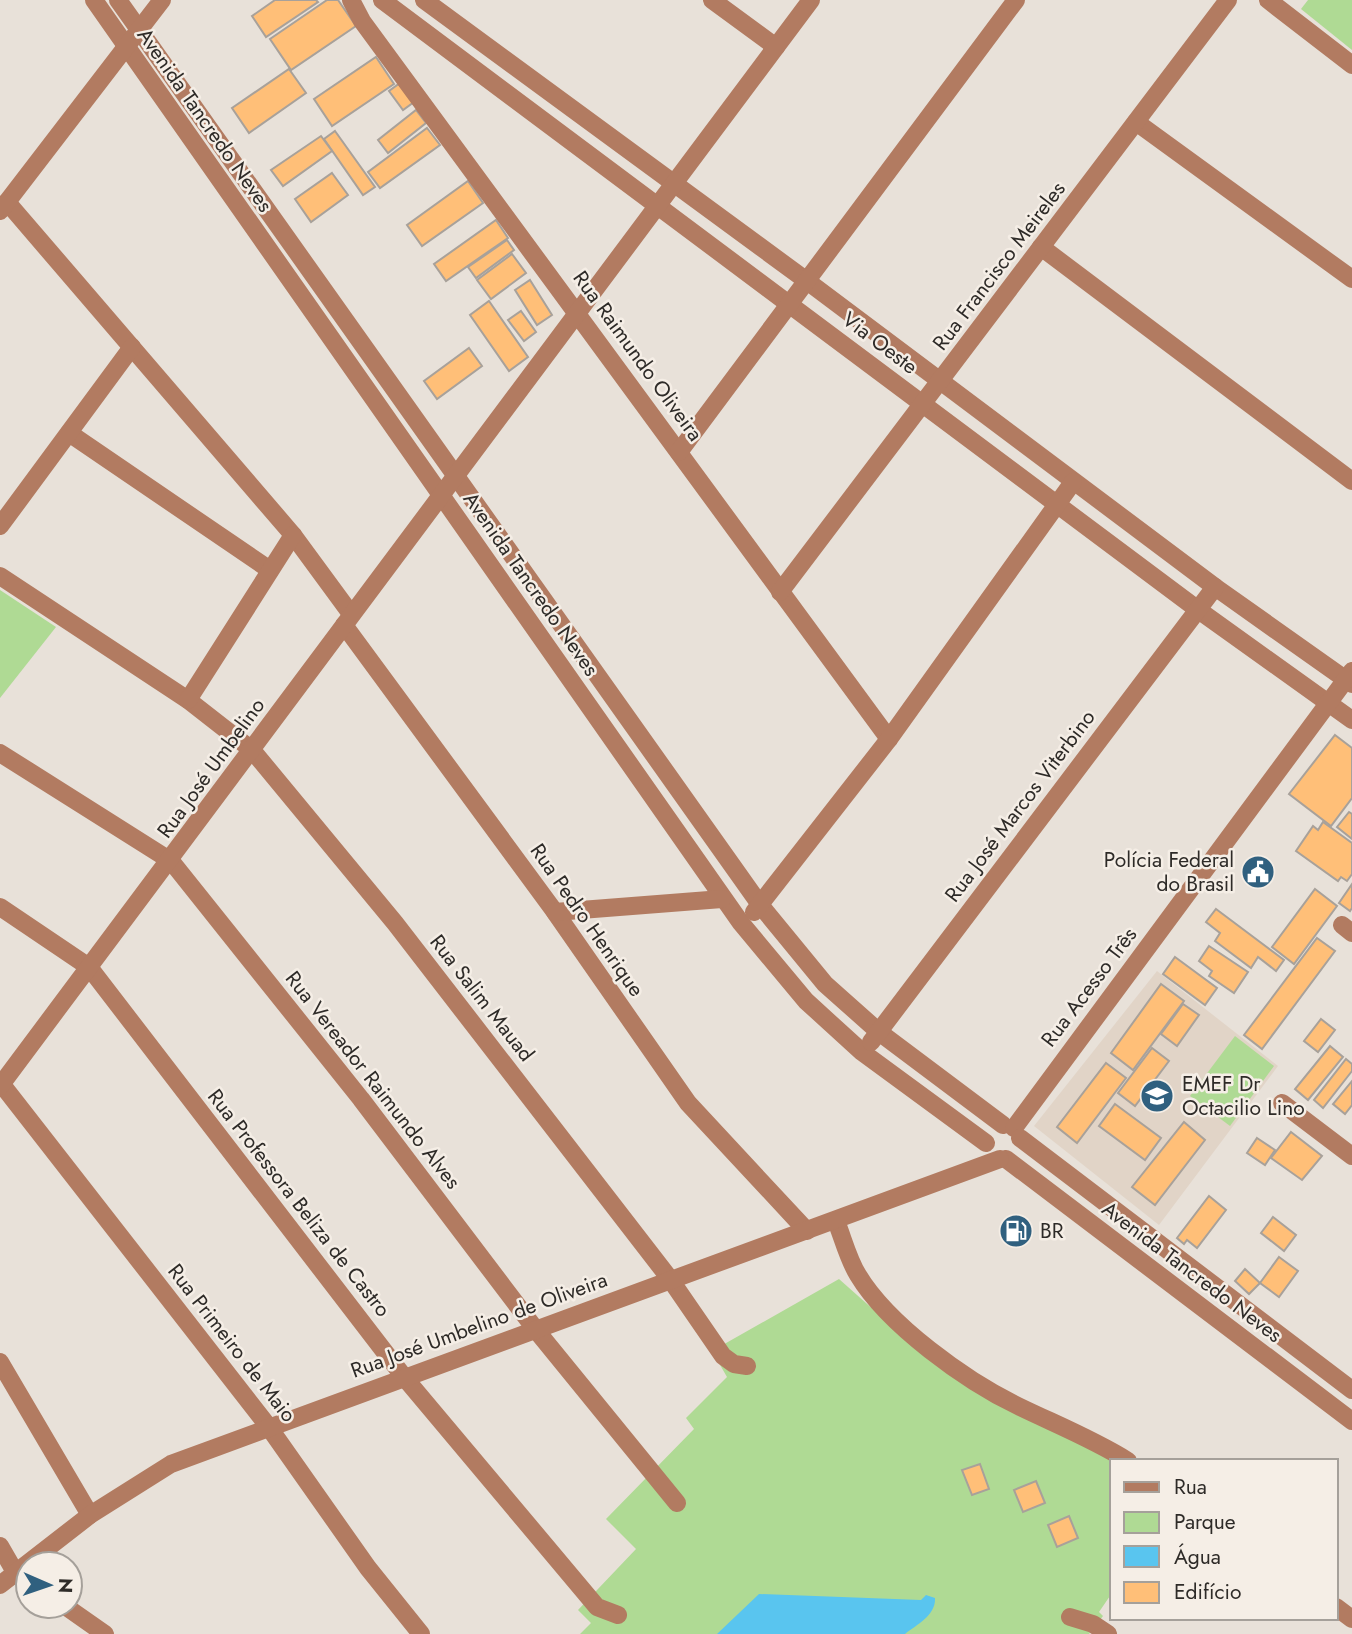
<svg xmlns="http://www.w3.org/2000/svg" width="1352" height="1634" font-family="Jost,sans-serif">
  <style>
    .built { fill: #e1d4c7 }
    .green { fill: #afda94 }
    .water { fill: #59c5ef }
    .building { fill: #ffbf78; stroke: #a8a19a; stroke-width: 2 }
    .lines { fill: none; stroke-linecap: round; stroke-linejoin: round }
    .minor { stroke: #b27b61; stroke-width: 18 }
    .labels { text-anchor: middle; stroke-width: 5; stroke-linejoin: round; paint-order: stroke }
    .street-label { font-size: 21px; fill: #2e2b28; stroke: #f5eee6 }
    .poi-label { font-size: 21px; fill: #2e2b28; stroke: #f5eee6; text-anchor: start }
  </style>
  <rect width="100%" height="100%" fill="#e8e1d9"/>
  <path class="built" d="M 1157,971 L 1278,1066 L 1159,1225 L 1034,1126 Z"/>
  <g class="green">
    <path d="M 1308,0 L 1352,0 L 1352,50 L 1301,9 Z"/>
    <path d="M 0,590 L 56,627 L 0,698 Z"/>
    <path d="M 1235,1036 L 1274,1066 L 1230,1126 L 1190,1096 Z"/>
    <path d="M 839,1279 L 920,1351 L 1112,1461 L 1112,1593 L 1099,1612 L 1103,1616 L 1089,1634 L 580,1634 L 591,1623 L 578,1610 L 636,1549 L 606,1519 L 694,1429 L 686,1418 L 727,1377 L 712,1351 Z"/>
  </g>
  <path class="water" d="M 759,1594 L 921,1600 L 926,1595 L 935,1598 C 936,1615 918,1624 905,1634 L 717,1634 Z"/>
  <g class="building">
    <path d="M 275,0 L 316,0 L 318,2 L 266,37 L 252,16 Z"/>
    <path d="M 327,0 L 338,0 L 356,26 L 291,70 L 270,39 Z"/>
    <path d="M 376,57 L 394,84 L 332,126 L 314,99 Z"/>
    <path d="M 289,69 L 306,93 L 249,133 L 232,108 Z"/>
    <path d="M 400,83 L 414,102 L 403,110 L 389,91 Z"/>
    <path d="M 416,110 L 426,123 L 388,153 L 378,140 Z"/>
    <path d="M 427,128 L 440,145 L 380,188 L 368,172 Z"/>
    <path d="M 335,131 L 375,187 L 363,195 L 324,139 Z"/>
    <path d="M 321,136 L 332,151 L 283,186 L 271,170 Z"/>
    <path d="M 332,173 L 348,195 L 311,222 L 295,199 Z"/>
    <path d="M 468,181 L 483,203 L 422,246 L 407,225 Z"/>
    <path d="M 496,220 L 508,238 L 446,281 L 434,264 Z"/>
    <path d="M 507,240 L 514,250 L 476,278 L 468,267 Z"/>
    <path d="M 512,254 L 526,273 L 491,299 L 477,280 Z"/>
    <path d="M 530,280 L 552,315 L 537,325 L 515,290 Z"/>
    <path d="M 489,301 L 528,357 L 509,371 L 470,315 Z"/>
    <path d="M 521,311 L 536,332 L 524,341 L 508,320 Z"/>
    <path d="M 469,348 L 482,366 L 437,399 L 424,381 Z"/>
    <path d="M 1335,735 L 1352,748 L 1352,798 L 1331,826 L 1289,794 Z"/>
    <path d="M 1349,812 L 1352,814 L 1352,839 L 1337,827 Z"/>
    <path d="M 1323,822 L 1352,843 L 1352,874 L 1347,881 L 1341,877 L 1338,881 L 1296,851 L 1313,826 L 1318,830 Z"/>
    <path d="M 1352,884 L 1352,908 L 1350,911 L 1339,903 Z"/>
    <path d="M 1315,889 L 1337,906 L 1294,964 L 1272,947 Z"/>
    <path d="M 1216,909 L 1284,960 L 1276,971 L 1258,957 L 1251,968 L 1215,941 L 1220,933 L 1206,922 Z"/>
    <path d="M 1317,938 L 1335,951 L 1262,1049 L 1244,1035 Z"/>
    <path d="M 1209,946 L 1248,972 L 1234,993 L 1209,976 L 1212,971 L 1199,961 Z"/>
    <path d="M 1175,957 L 1217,988 L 1205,1005 L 1163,974 Z"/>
    <path d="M 1161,984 L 1184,1001 L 1133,1070 L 1111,1053 Z"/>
    <path d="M 1183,1004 L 1199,1015 L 1177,1046 L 1161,1034 Z"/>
    <path d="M 1321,1019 L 1335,1030 L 1318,1052 L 1304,1041 Z"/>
    <path d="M 1330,1046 L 1343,1057 L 1308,1100 L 1295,1089 Z"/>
    <path d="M 1152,1048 L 1169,1061 L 1135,1106 L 1118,1093 Z"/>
    <path d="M 1346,1059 L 1352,1064 L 1352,1071 L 1323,1108 L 1314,1100 Z"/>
    <path d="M 1106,1063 L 1126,1078 L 1077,1143 L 1057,1127 Z"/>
    <path d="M 1352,1081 L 1352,1105 L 1345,1114 L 1333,1104 Z"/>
    <path d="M 1115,1104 L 1161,1138 L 1145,1160 L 1099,1126 Z"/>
    <path d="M 1184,1122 L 1205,1140 L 1155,1205 L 1132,1187 Z"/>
    <path d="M 1291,1132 L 1322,1156 L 1302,1180 L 1271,1158 Z"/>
    <path d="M 1257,1138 L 1275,1150 L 1265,1165 L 1247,1153 Z"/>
    <path d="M 1209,1196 L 1226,1210 L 1197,1248 L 1187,1240 L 1184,1244 L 1177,1238 Z"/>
    <path d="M 1273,1217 L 1296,1235 L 1284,1251 L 1261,1233 Z"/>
    <path d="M 1279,1257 L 1298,1271 L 1279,1297 L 1260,1283 Z"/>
    <path d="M 1245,1269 L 1260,1283 L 1249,1294 L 1235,1281 Z"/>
    <path d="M 980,1464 L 989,1489 L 972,1495 L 962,1470 Z"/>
    <path d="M 1036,1481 L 1045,1503 L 1023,1512 L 1014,1490 Z"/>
    <path d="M 1069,1516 L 1078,1538 L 1057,1547 L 1048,1525 Z"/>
  </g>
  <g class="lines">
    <g class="minor">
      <path d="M 94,0 L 741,923 L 806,1001 L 862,1052 L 986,1143"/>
      <path d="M 118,0 L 761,906 L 825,984 L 879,1032 L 1003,1125"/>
      <path d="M 351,0 L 362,21 L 889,739"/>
      <path d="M 382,0 L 1197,609 L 1352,720"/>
      <path d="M 424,0 L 807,281 L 1215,587 L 1352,684"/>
      <path d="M 712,0 L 776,47"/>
      <path d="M 1268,0 L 1352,65"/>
      <path d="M 1136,122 L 1352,279"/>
      <path d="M 7,202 L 293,535 L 351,614"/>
      <path d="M 0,211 L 162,0"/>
      <path d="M 1041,247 L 1352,481"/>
      <path d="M 69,433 L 270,570"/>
      <path d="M 679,452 L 1016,0"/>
      <path d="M 0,526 L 132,347"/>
      <path d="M 0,576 L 188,700 L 252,750 L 395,923 L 670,1279 L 723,1356 L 734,1364 L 747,1366"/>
      <path d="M 780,592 L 1228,0"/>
      <path d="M 344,625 L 555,912 L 688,1103 L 807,1231"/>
      <path d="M 188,700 L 293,535"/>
      <path d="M 0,753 L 171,861 L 361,1099 L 536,1330 L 677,1503"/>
      <path d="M 0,907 L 89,967 L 404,1377 L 597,1607 L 618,1615"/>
      <path d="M 555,912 L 722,899"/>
      <path d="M 754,912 L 889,739 L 1073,482"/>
      <path d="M 1342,925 L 1352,933"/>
      <path d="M 871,1042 L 1215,587"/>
      <path d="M 0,1082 L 268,1426 L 368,1568 L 421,1634"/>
      <path d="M 0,1086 L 811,0"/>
      <path d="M 1282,1103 L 1352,1156"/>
      <path d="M 1014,1128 L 1352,671"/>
      <path d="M 1020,1138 L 1352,1390"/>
      <path d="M 1006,1159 L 1352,1421"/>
      <path d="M 836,1221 C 843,1238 848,1259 858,1275 C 888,1325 966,1381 1018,1406 C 1055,1424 1093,1439 1128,1461"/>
      <path d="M 0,1362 L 90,1515"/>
      <path d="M 0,1546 L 15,1572 L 28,1581"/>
      <path d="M 0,1585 L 90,1515 L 171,1464 L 1000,1159"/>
      <path d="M 65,1606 L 105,1634"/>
      <path d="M 1336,1607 L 1352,1619"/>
      <path d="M 1070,1617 L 1093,1624 L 1108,1634"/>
    </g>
  </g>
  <defs>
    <symbol id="civic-disc" viewBox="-11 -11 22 22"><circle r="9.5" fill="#30607f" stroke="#f5eee6"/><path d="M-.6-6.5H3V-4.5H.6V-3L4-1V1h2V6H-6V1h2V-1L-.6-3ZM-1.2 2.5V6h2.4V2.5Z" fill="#fff"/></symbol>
    <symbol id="school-disc" viewBox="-11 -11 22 22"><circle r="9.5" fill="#30607f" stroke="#f5eee6"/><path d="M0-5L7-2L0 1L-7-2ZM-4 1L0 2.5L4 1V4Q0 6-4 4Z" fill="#fff"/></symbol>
    <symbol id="fuel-disc" viewBox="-11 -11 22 22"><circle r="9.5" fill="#30607f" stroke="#f5eee6"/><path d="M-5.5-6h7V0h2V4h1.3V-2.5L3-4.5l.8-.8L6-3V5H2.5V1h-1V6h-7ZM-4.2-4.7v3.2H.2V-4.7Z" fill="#fff"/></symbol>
  </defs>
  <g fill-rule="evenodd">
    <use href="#civic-disc" x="1239" y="853" width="38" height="38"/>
    <use href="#school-disc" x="1138" y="1077" width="38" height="38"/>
    <use href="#fuel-disc" x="997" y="1212" width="38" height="38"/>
  </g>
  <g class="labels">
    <g class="street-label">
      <text transform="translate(205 120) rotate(55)" y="7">Avenida Tancredo Neves</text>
      <text transform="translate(999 266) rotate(-53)" y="7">Rua Francisco Meireles</text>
      <text transform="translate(880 343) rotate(37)" y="7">Via Oeste</text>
      <text transform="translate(638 356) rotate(54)" y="7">Rua Raimundo Oliveira</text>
      <text transform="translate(531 584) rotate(55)" y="7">Avenida Tancredo Neves</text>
      <text transform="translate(211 768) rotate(-54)" y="7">Rua José Umbelino</text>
      <text transform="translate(1020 806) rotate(-53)" y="7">Rua José Marcos Viterbino</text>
      <text transform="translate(587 920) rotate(55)" y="7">Rua Pedro Henrique</text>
      <text transform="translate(1089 987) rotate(-53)" y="7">Rua Acesso Três</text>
      <text transform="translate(482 998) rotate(52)" y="7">Rua Salim Mauad</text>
      <text transform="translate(373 1080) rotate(52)" y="7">Rua Vereador Raimundo Alves</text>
      <text transform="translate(299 1203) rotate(52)" y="7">Rua Professora Beliza de Castro</text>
      <text transform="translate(1192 1272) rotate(37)" y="7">Avenida Tancredo Neves</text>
      <text transform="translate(479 1325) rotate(-20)" y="7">Rua José Umbelino de Oliveira</text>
      <text transform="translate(232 1343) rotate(52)" y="7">Rua Primeiro de Maio</text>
    </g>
    <g class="poi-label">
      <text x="1234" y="867" text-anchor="end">Polícia Federal<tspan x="1234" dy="24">do Brasil</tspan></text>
      <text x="1182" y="1091">EMEF Dr<tspan x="1182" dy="24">Octacilio Lino</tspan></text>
      <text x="1040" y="1238">BR</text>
    </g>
  </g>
  <rect x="1110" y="1459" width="228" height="161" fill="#f5eee6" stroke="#a5a09a" stroke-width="2"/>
  <rect x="1124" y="1482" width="35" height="10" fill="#b27b61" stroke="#a5a09a" stroke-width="2"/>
  <text x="1174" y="1494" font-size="21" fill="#2e2b28">Rua</text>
  <rect x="1124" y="1512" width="35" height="21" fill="#afda94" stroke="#a5a09a" stroke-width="2"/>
  <text x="1174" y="1529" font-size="21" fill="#2e2b28">Parque</text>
  <rect x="1124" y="1546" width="35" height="21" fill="#59c5ef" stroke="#a5a09a" stroke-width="2"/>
  <text x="1174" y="1564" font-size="21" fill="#2e2b28">Água</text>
  <rect x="1124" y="1582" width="35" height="21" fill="#ffbf78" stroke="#a5a09a" stroke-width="2"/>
  <text x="1174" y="1599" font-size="21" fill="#2e2b28">Edifício</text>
  <g transform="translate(49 1585) rotate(92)"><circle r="33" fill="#f5eee6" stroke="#a5a09a" stroke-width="2"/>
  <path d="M0-5L12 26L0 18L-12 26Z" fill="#30607f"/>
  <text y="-10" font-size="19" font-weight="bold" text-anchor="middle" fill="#2e2b28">N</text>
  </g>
</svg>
